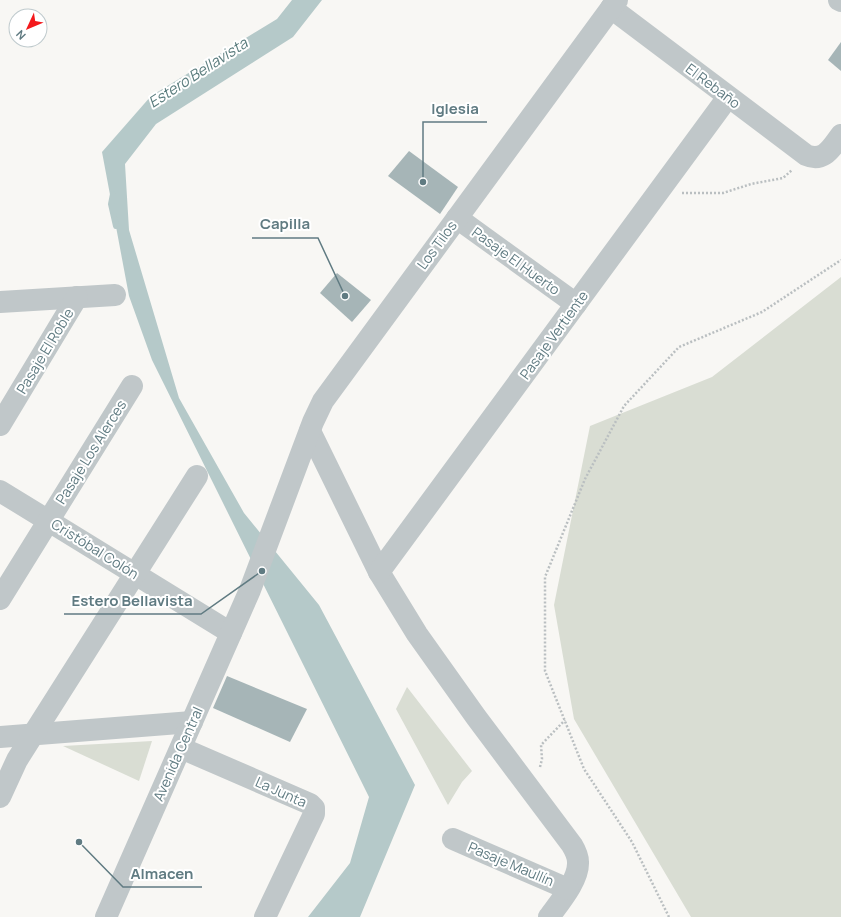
<svg xmlns="http://www.w3.org/2000/svg" width="841" height="917" font-family="Manrope,sans-serif">
  <style>
    .green { fill: #d9ddd3 }
    .water { fill: #b5c9c9 }
    .lines { fill: none; stroke-linecap: round; stroke-linejoin: round }
    .stream { stroke: #b5c9c9; stroke-width: 6 }
    .building { fill: #a6b5b7 }
    .path { stroke: #babfc1; stroke-width: 2.5; stroke-dasharray: 2 2; stroke-linecap: butt }
    .minor { stroke: #c0c7c9; stroke-width: 22 }
    .labels { text-anchor: middle; stroke-width: 4; stroke-linejoin: round; paint-order: stroke }
    .street-label { font-size: 14px; fill: #607b82; stroke: #fff }
    .water-label { font-size: 15px; font-style: italic; fill: #5a7c7d; stroke: #fff }
    .leader { fill: none; stroke: #607b82; stroke-width: 1.5 }
    .callout-dot { fill: #607b82; stroke: #fff; stroke-width: 1.5 }
    .callout-label { font-size: 15px; text-anchor: middle; font-weight: bold; fill: #607b82; stroke: #fff; stroke-width: 4; stroke-linejoin: round; paint-order: stroke }
  </style>
  <rect width="100%" height="100%" fill="#f8f7f4"/>
  <g class="green">
    <path d="M 841,277 L 841,917 L 691,917 L 574,719 L 554,605 L 590,426 L 712,377 Z"/>
    <path d="M 407,687 L 472,771 L 462,782 L 448,805 L 396,709 Z"/>
    <path d="M 152,741 L 139,781 L 63,746 Z"/>
  </g>
  <path class="water" d="M 292,0 L 322,0 L 293,37 L 156,124 L 125,164 L 129,230 L 179,398 L 244,513 L 319,605 L 415,785 L 360,917 L 308,917 L 350,863 L 369,797 L 152,360 L 129,296 L 102,152 L 151,96 L 277,19 Z"/>
  <g class="lines">
    <path class="stream" d="M 113,194 L 111,204 L 116,226"/>
  </g>
  <g class="building">
    <path d="M 841,42 L 841,71 L 828,60 Z"/>
    <path d="M 409,151 L 458,187 L 440,214 L 388,176 Z"/>
    <path d="M 337,273 L 371,300 L 352,322 L 320,293 Z"/>
    <path d="M 227,676 L 307,709 L 290,742 L 213,708 Z"/>
  </g>
  <g class="lines">
    <g class="path">
      <path d="M 682,193 L 723,193 L 751,184 L 783,178 L 792,170"/>
      <path d="M 540,767 L 542,759 L 541,745 L 565,720"/>
      <path d="M 669,917 L 632,842 L 584,769 L 545,671 L 545,577 L 585,479 L 624,406 L 679,347 L 762,312 L 841,260"/>
    </g>
    <g class="minor">
      <path d="M 839,0 L 841,1"/>
      <path d="M 611,8 L 806,155 C 824,163 832,147 841,135"/>
      <path d="M 457,218 L 576,304"/>
      <path d="M 0,302 L 115,295"/>
      <path d="M 0,425 L 77,297"/>
      <path d="M 310,431 L 379,572 L 417,634 L 476,717 L 572,845 C 575,850 578,856 578,862 C 579,880 559,903 549,917"/>
      <path d="M 0,491 L 231,633"/>
      <path d="M 379,572 L 728,97"/>
      <path d="M 0,599 L 132,386"/>
      <path d="M 0,737 L 192,722"/>
      <path d="M 181,748 L 310,804 L 314,808 L 314,814 L 265,917"/>
      <path d="M 0,797 L 17,760 L 197,476"/>
      <path d="M 453,839 L 568,889"/>
      <path d="M 106,917 L 250,590 L 313,422 L 323,401 L 617,0"/>
    </g>
  </g>
  <g class="labels">
    <g class="street-label">
      <text transform="translate(713 86) rotate(37)" y="5">El Rebaño</text>
      <text transform="translate(437 245) rotate(-54)" y="5">Los Tilos</text>
      <text transform="translate(516 261) rotate(36)" y="5">Pasaje El Huerto</text>
      <text transform="translate(554 335) rotate(-54)" y="5">Pasaje Vertiente</text>
      <text transform="translate(45 351) rotate(-59)" y="5">Pasaje El Roble</text>
      <text transform="translate(91 452) rotate(-58)" y="5">Pasaje Los Alerces</text>
      <text transform="translate(95 549) rotate(32)" y="5">Cristóbal Colón</text>
      <text transform="translate(178 754) rotate(-66)" y="5">Avenida Central</text>
      <text transform="translate(281 792) rotate(24)" y="5">La Junta</text>
      <text transform="translate(511 864) rotate(23)" y="5">Pasaje Maullín</text>
    </g>
    <g class="water-label">
      <text transform="translate(198 73) rotate(-33)" y="5">Estero Bellavista</text>
    </g>
  </g>
  <path class="leader" d="M423 182L423 122H487M345 296L318 238H252M262 571L201 614H64M79 842L123 887H202"/>
  <g class="callout-dot">
    <circle cx="423" cy="182" r="4"/>
    <circle cx="345" cy="296" r="4"/>
    <circle cx="262" cy="571" r="4"/>
    <circle cx="79" cy="842" r="4"/>
  </g>
  <g class="callout-label">
    <text x="455" y="114">Iglesia</text>
    <text x="285" y="229">Capilla</text>
    <text x="132" y="606">Estero Bellavista</text>
    <text x="162" y="879">Almacen</text>
  </g>
  <g transform="translate(28 28) rotate(226)"><circle r="19" fill="#ffffff" stroke="#bfcacd"/>
  <path d="M0-3L7 15L0 10L-7 15Z" fill="#f3191c"/>
  <text y="-6" font-size="11" font-weight="bold" text-anchor="middle" fill="#607b82">N</text>
  </g>
</svg>
